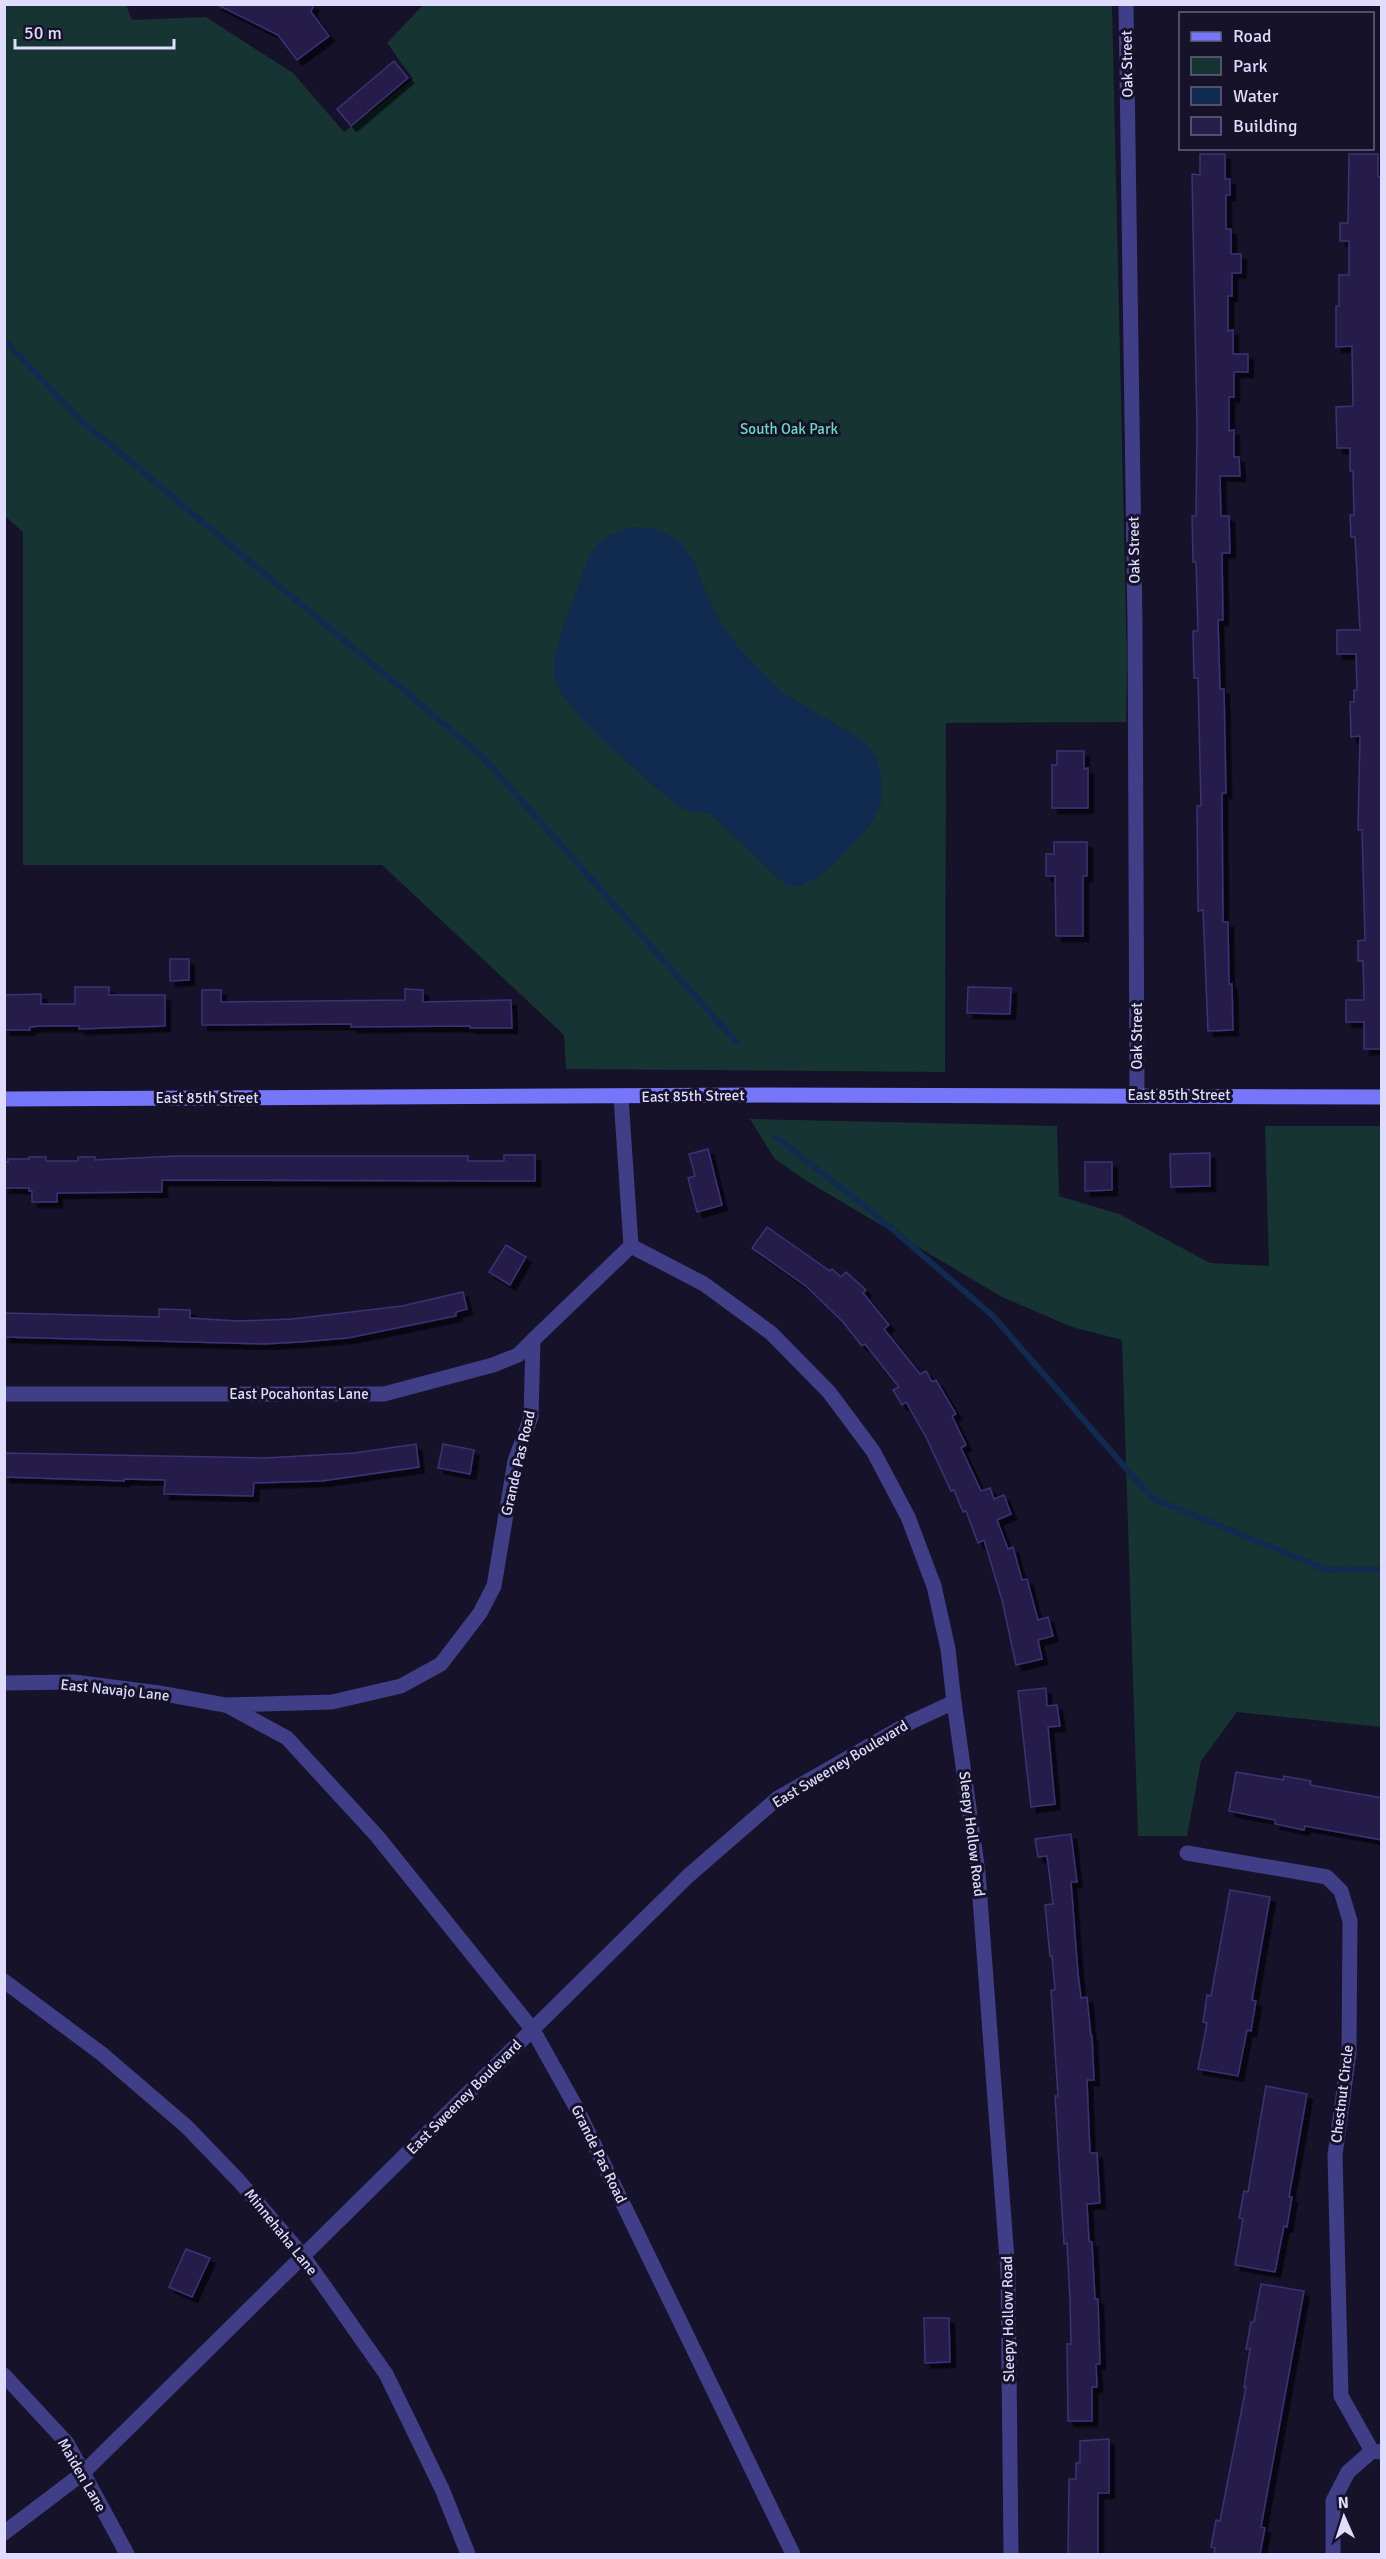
<svg xmlns="http://www.w3.org/2000/svg" width="1386" height="2559" font-family="Signika,sans-serif">
  <style>
    .green { fill: #153432 }
    .water { fill: #112a4f }
    .lines { fill: none; stroke-linecap: round; stroke-linejoin: round }
    .stream { stroke: #112a4f; stroke-width: 6 }
    .building { fill: #261e4a; stroke: #3d3176; stroke-width: 1.5; filter: url(#shadow) }
    .street { stroke: #3f3e87; stroke-width: 15 }
    .secondary { stroke: #7676fb; stroke-width: 15 }
    .labels { text-anchor: middle; stroke-width: 6; stroke-linejoin: round; paint-order: stroke }
    .street-label { font-size: 15px; fill: #dfdcfe; stroke: #15122a }
    .park-label { font-size: 15px; fill: #68ddbd; stroke: #15122a }
  </style>
  <defs>
    <filter id="shadow"><feDropShadow dx="5.5" dy="5.5" stdDeviation="0" flood-color="#0009"/></filter>
  </defs>
  <rect width="100%" height="100%" fill="#15122a"/>
  <g class="green">
    <path d="M 4,5 L 126,5 L 132,20 L 206,17 L 293,73 L 344,132 L 413,79 L 387,43 L 423,5 L 1112,5 L 1127,662 L 1126,722 L 946,723 L 945,1072 L 566,1069 L 564,1035 L 382,865 L 23,865 L 23,532 L 4,515 Z"/>
    <path d="M 750,1119 L 1057,1126 L 1059,1196 L 1119,1214 L 1210,1263 L 1269,1266 L 1265,1126 L 1381,1126 L 1381,1727 L 1237,1712 L 1201,1761 L 1187,1836 L 1138,1836 L 1122,1340 L 1072,1327 L 1002,1297 L 805,1180 L 774,1158 Z"/>
  </g>
  <path class="water" d="M 636,527 L 656,529 L 679,541 L 694,562 L 714,611 L 736,645 L 783,693 L 861,739 L 877,757 L 882,784 L 880,807 L 868,828 L 827,871 L 800,886 L 787,886 L 710,814 L 690,811 L 677,806 C 651,782 560,709 555,679 C 550,649 569,614 578,587 C 590,550 595,535 636,527 Z"/>
  <g class="lines">
    <g class="stream">
      <path d="M 4,340 L 81,420 L 482,756 L 736,1042"/>
      <path d="M 776,1137 L 871,1211 L 992,1315 L 1152,1498 L 1327,1570 L 1382,1569"/>
    </g>
  </g>
  <g class="building">
    <path d="M 216,4 L 314,4 L 311,12 L 329,36 L 297,60 L 278,35 Z"/>
    <path d="M 394,61 L 408,78 L 351,126 L 337,109 Z"/>
    <path d="M 1200,154 L 1225,154 L 1225,179 L 1230,179 L 1230,195 L 1226,195 L 1226,229 L 1231,229 L 1231,254 L 1241,254 L 1241,273 L 1232,273 L 1232,296 L 1228,296 L 1228,331 L 1233,330 L 1233,354 L 1248,354 L 1248,372 L 1234,372 L 1234,397 L 1229,397 L 1229,431 L 1234,430 L 1234,457 L 1239,457 L 1240,476 L 1220,476 L 1221,516 L 1229,516 L 1230,553 L 1222,553 L 1223,620 L 1218,620 L 1220,689 L 1224,689 L 1226,793 L 1222,793 L 1223,922 L 1228,922 L 1229,984 L 1232,984 L 1233,1030 L 1208,1031 L 1203,910 L 1198,911 L 1197,806 L 1201,806 L 1198,678 L 1194,678 L 1193,631 L 1198,631 L 1196,562 L 1193,562 L 1192,516 L 1196,516 L 1197,426 L 1192,174 L 1200,175 Z"/>
    <path d="M 1349,154 L 1378,154 L 1378,177 L 1381,177 L 1382,1049 L 1364,1049 L 1364,1022 L 1346,1022 L 1346,1000 L 1364,1000 L 1363,961 L 1358,961 L 1358,941 L 1365,940 L 1362,830 L 1358,830 L 1360,736 L 1351,737 L 1350,702 L 1354,702 L 1354,690 L 1357,690 L 1356,654 L 1337,654 L 1337,630 L 1360,630 L 1355,537 L 1351,537 L 1350,515 L 1354,515 L 1353,471 L 1350,471 L 1350,448 L 1337,448 L 1336,407 L 1353,406 L 1352,346 L 1336,347 L 1336,306 L 1339,306 L 1339,275 L 1349,275 L 1349,241 L 1340,241 L 1340,223 L 1348,223 Z"/>
    <path d="M 1057,751 L 1084,751 L 1084,769 L 1088,768 L 1088,808 L 1052,808 L 1052,765 L 1057,765 Z"/>
    <path d="M 1054,842 L 1087,842 L 1087,876 L 1083,876 L 1083,936 L 1056,936 L 1055,876 L 1046,876 L 1046,854 L 1054,854 Z"/>
    <path d="M 170,959 L 189,959 L 189,980 L 170,981 Z"/>
    <path d="M 75,987 L 109,987 L 109,995 L 165,995 L 165,1026 L 79,1029 L 79,1026 L 41,1026 L 30,1027 L 30,1030 L 4,1030 L 4,995 L 41,994 L 41,1004 L 75,1004 Z"/>
    <path d="M 968,987 L 1011,988 L 1010,1014 L 967,1013 Z"/>
    <path d="M 405,989 L 423,990 L 423,1002 L 511,1000 L 512,1028 L 470,1028 L 470,1026 L 351,1027 L 351,1024 L 202,1025 L 202,990 L 221,990 L 221,1002 L 405,1000 Z"/>
    <path d="M 708,1149 L 722,1205 L 697,1212 L 688,1178 L 695,1176 L 689,1154 Z"/>
    <path d="M 1210,1153 L 1210,1186 L 1171,1187 L 1170,1154 Z"/>
    <path d="M 504,1155 L 535,1155 L 535,1181 L 162,1180 L 162,1192 L 57,1193 L 57,1202 L 32,1202 L 32,1191 L 29,1191 L 29,1188 L 4,1188 L 4,1162 L 8,1162 L 8,1159 L 29,1159 L 29,1157 L 46,1157 L 46,1161 L 78,1161 L 78,1157 L 95,1157 L 95,1160 L 176,1156 L 468,1156 L 468,1161 L 504,1161 Z"/>
    <path d="M 1085,1162 L 1112,1162 L 1112,1190 L 1085,1191 Z"/>
    <path d="M 767,1227 L 830,1271 L 832,1269 L 841,1277 L 846,1272 L 866,1290 L 863,1293 L 889,1325 L 884,1329 L 920,1374 L 926,1371 L 932,1382 L 936,1380 L 956,1414 L 952,1416 L 966,1445 L 961,1448 L 981,1491 L 990,1488 L 994,1499 L 1004,1495 L 1011,1514 L 997,1520 L 1008,1549 L 1013,1547 L 1022,1580 L 1027,1579 L 1038,1620 L 1048,1617 L 1053,1636 L 1038,1640 L 1042,1659 L 1016,1665 L 1002,1600 L 984,1540 L 978,1543 L 966,1511 L 963,1512 L 954,1490 L 951,1491 L 926,1437 L 906,1402 L 902,1405 L 893,1390 L 899,1387 L 865,1344 L 862,1346 L 843,1322 L 807,1287 L 752,1248 Z"/>
    <path d="M 506,1245 L 526,1257 L 510,1285 L 489,1272 Z"/>
    <path d="M 463,1292 L 467,1309 L 456,1312 L 456,1316 L 348,1338 L 300,1342 L 264,1344 L 4,1337 L 4,1313 L 159,1317 L 159,1309 L 190,1310 L 190,1318 L 238,1321 L 292,1319 L 402,1306 Z"/>
    <path d="M 416,1444 L 419,1467 L 322,1481 L 254,1483 L 253,1496 L 164,1494 L 165,1480 L 124,1479 L 124,1481 L 4,1477 L 4,1453 L 264,1458 L 354,1453 Z"/>
    <path d="M 443,1444 L 474,1450 L 470,1474 L 438,1468 Z"/>
    <path d="M 1046,1688 L 1047,1706 L 1057,1705 L 1060,1726 L 1048,1727 L 1055,1804 L 1031,1807 L 1018,1691 Z"/>
    <path d="M 1236,1772 L 1283,1780 L 1284,1776 L 1311,1781 L 1310,1785 L 1382,1798 L 1382,1840 L 1305,1826 L 1304,1830 L 1275,1824 L 1275,1820 L 1229,1811 Z"/>
    <path d="M 1071,1834 L 1077,1882 L 1071,1882 L 1078,1973 L 1081,1998 L 1087,1997 L 1091,2036 L 1092,2036 L 1094,2080 L 1087,2080 L 1090,2153 L 1097,2153 L 1100,2203 L 1087,2204 L 1089,2241 L 1092,2242 L 1095,2299 L 1098,2299 L 1100,2364 L 1096,2364 L 1097,2387 L 1092,2387 L 1092,2421 L 1068,2421 L 1067,2344 L 1071,2344 L 1070,2301 L 1067,2243 L 1064,2244 L 1055,2096 L 1058,2096 L 1051,1990 L 1055,1990 L 1052,1956 L 1050,1956 L 1045,1905 L 1053,1904 L 1047,1856 L 1038,1857 L 1035,1839 Z"/>
    <path d="M 1230,1890 L 1270,1897 L 1252,2000 L 1256,2001 L 1251,2031 L 1247,2030 L 1238,2076 L 1198,2069 L 1207,2023 L 1203,2022 L 1207,1995 L 1211,1996 Z"/>
    <path d="M 1266,2086 L 1307,2094 L 1289,2197 L 1292,2197 L 1287,2227 L 1284,2226 L 1275,2272 L 1235,2265 L 1243,2219 L 1239,2218 L 1244,2191 L 1248,2192 Z"/>
    <path d="M 186,2249 L 210,2258 L 192,2297 L 169,2287 Z"/>
    <path d="M 1261,2284 L 1304,2291 L 1261,2527 L 1265,2528 L 1260,2554 L 1214,2554 L 1215,2548 L 1211,2547 L 1216,2520 L 1220,2521 L 1246,2387 L 1244,2387 L 1250,2349 L 1246,2349 L 1251,2322 L 1254,2322 Z"/>
    <path d="M 924,2318 L 949,2318 L 950,2362 L 925,2363 Z"/>
    <path d="M 1109,2439 L 1109,2493 L 1098,2493 L 1098,2554 L 1068,2554 L 1069,2479 L 1076,2479 L 1076,2463 L 1080,2463 L 1080,2441 Z"/>
  </g>
  <g class="lines">
    <g class="street">
      <path d="M 1126,4 L 1135,626 L 1137,1095"/>
      <path d="M 631,1246 L 704,1284 L 771,1333 L 829,1392 L 873,1451 L 908,1517 L 934,1586 L 948,1649 L 954,1702 L 978,1872 L 1008,2273 L 1011,2554"/>
      <path d="M 4,1394 L 384,1394 L 493,1365 L 518,1355 L 533,1340"/>
      <path d="M 4,1683 L 74,1682 L 159,1693 L 225,1705 L 332,1702 L 401,1686 L 441,1664 L 480,1613 L 494,1586 L 515,1461 L 531,1417 L 533,1340 L 631,1246 L 621,1097"/>
      <path d="M 228,1706 L 287,1738 L 377,1836 L 533,2030 L 577,2109 L 793,2554"/>
      <path d="M 1187,1853 L 1327,1877 L 1341,1891 L 1350,1921 L 1349,2053 L 1335,2155 L 1341,2396 L 1372,2451 L 1382,2452"/>
      <path d="M 4,1981 L 102,2054 L 187,2127 L 239,2181 L 303,2256 L 386,2374 L 442,2489 L 468,2554"/>
      <path d="M 4,2375 L 67,2443 L 127,2554"/>
      <path d="M 4,2533 L 83,2473 L 688,1876 L 778,1798 L 911,1722 L 954,1702"/>
      <path d="M 1333,2554 L 1333,2501 L 1348,2472 L 1372,2451"/>
    </g>
    <path class="secondary" d="M 4,1099 L 763,1095 L 1382,1097"/>
  </g>
  <g class="labels">
    <g class="street-label">
      <text transform="translate(1127 64) rotate(-91)" y="5">Oak Street</text>
      <text transform="translate(1134 550) rotate(-91)" y="5">Oak Street</text>
      <text transform="translate(1137 1036) rotate(-90)" y="5">Oak Street</text>
      <text x="1179" y="1100">East 85th Street</text>
      <text transform="translate(693 1096) rotate(-1)" y="5">East 85th Street</text>
      <text x="207" y="1103">East 85th Street</text>
      <text x="299" y="1399">East Pocahontas Lane</text>
      <text transform="translate(518 1463) rotate(-77)" y="5">Grande Pas Road</text>
      <text transform="translate(115 1690) rotate(6)" y="5">East Navajo Lane</text>
      <text transform="translate(840 1764) rotate(-31)" y="5">East Sweeney Boulevard</text>
      <text transform="translate(972 1834) rotate(83)" y="5">Sleepy Hollow Road</text>
      <text transform="translate(1342 2094) rotate(-83)" y="5">Chestnut Circle</text>
      <text transform="translate(464 2097) rotate(-45)" y="5">East Sweeney Boulevard</text>
      <text transform="translate(599 2154) rotate(64)" y="5">Grande Pas Road</text>
      <text transform="translate(281 2232) rotate(51)" y="5">Minnehaha Lane</text>
      <text transform="translate(1008 2319) rotate(-91)" y="5">Sleepy Hollow Road</text>
      <text transform="translate(82 2475) rotate(60)" y="5">Maiden Lane</text>
    </g>
    <g class="park-label">
      <text x="789" y="434">South Oak Park</text>
    </g>
  </g>
  <rect width="1386" height="2559" fill="none" stroke="#dfdcfe" stroke-width="12"/>
  <rect x="1179" y="12" width="195" height="138" fill="#15122a" stroke="#66637f" stroke-width="1.5"/>
  <rect x="1191" y="32" width="30" height="9" fill="#7676fb" stroke="#66637f" stroke-width="1.5"/>
  <text x="1233" y="42" font-size="18" fill="#dfdcfe">Road</text>
  <rect x="1191" y="57" width="30" height="18" fill="#153432" stroke="#66637f" stroke-width="1.5"/>
  <text x="1233" y="72" font-size="18" fill="#dfdcfe">Park</text>
  <rect x="1191" y="87" width="30" height="18" fill="#112a4f" stroke="#66637f" stroke-width="1.5"/>
  <text x="1233" y="102" font-size="18" fill="#dfdcfe">Water</text>
  <rect x="1191" y="117" width="30" height="18" fill="#261e4a" stroke="#66637f" stroke-width="1.5"/>
  <text x="1233" y="132" font-size="18" fill="#dfdcfe">Building</text>
  <g transform="translate(1344 2517) rotate(357)" stroke="#15122a" stroke-width="4.5" paint-order="stroke">
  <path d="M0-4.5L10 22L0 15L-10 22Z" fill="#dfdcfe"/>
  <text y="-9" font-size="16" font-weight="bold" text-anchor="middle" fill="#dfdcfe">N</text>
  </g>
  <path d="M15 39v9h159v-9" fill="none" stroke="#dfdcfe" stroke-width="3"/>
  <text x="24" y="39" font-size="18" fill="#dfdcfe" stroke="#15122a" stroke-width="4.5" paint-order="stroke">50 m</text>
</svg>
